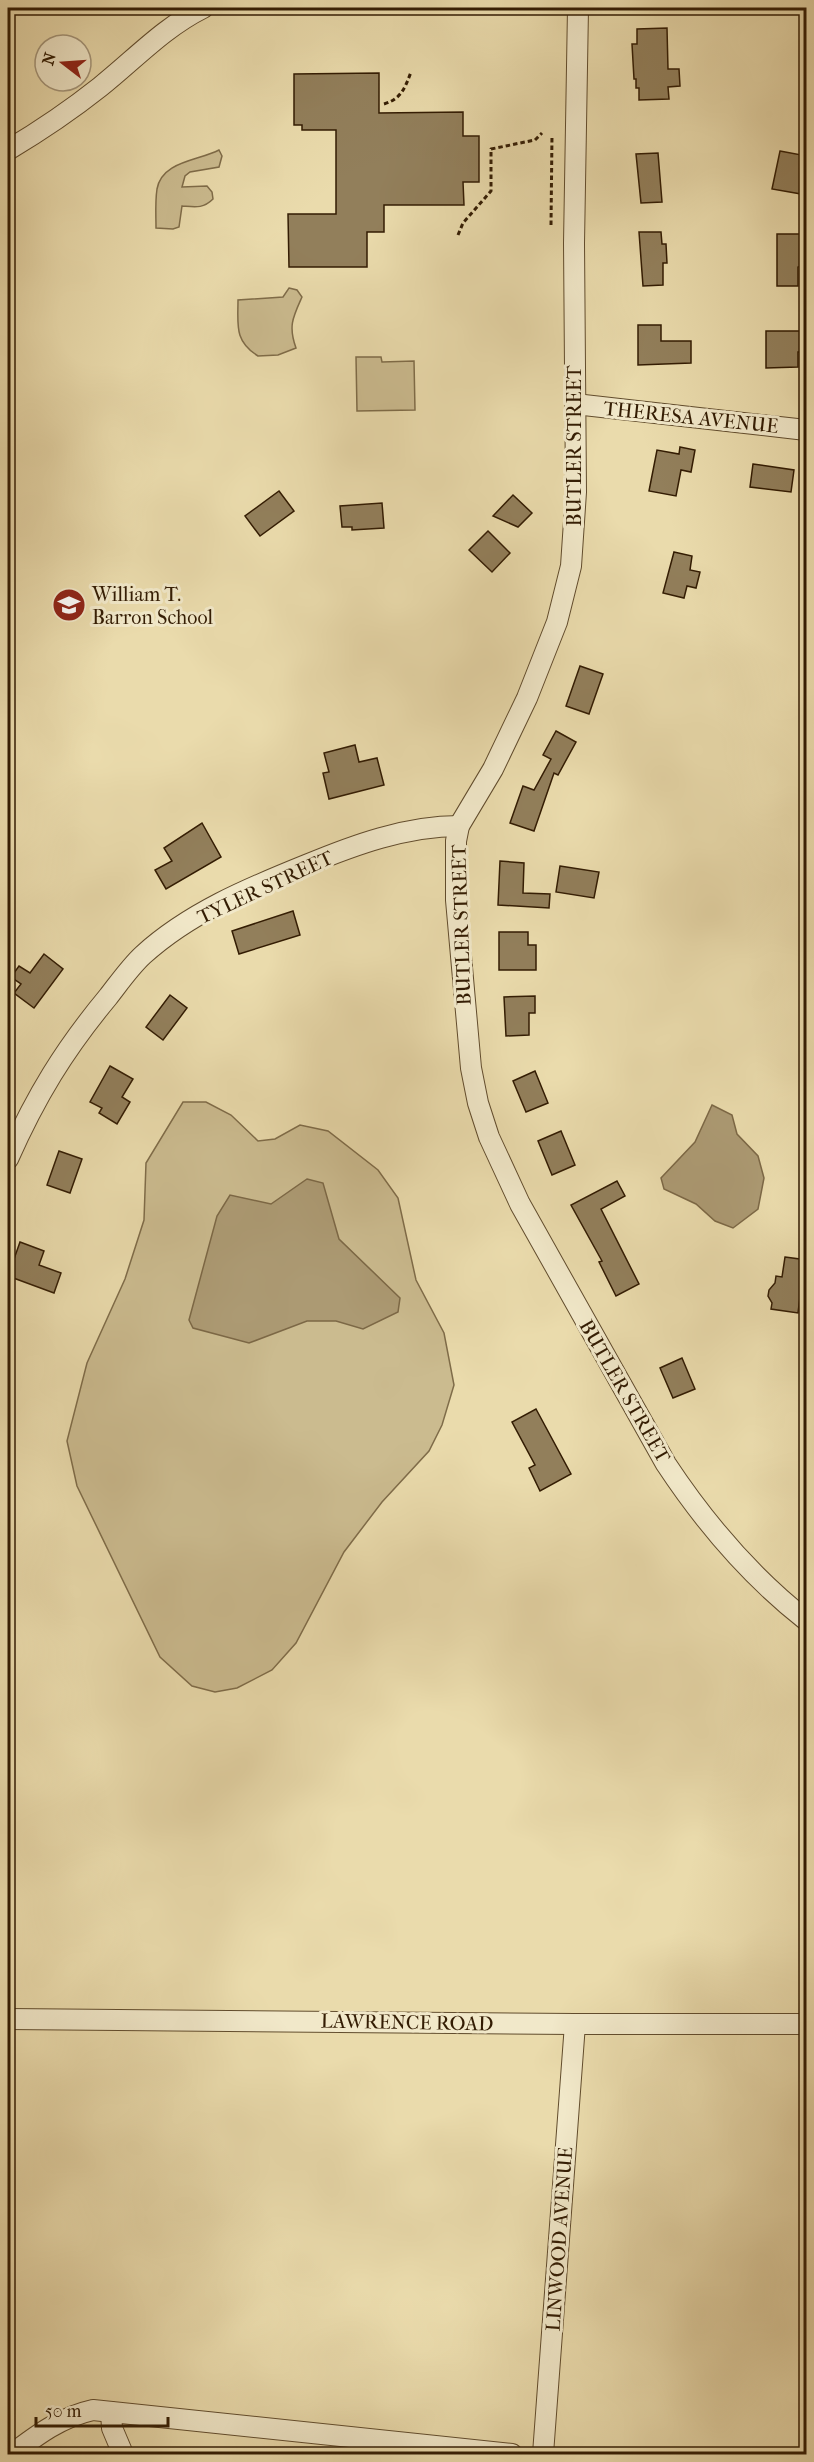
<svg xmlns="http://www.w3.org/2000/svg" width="814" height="2462" font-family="'IM FELL French Canon',serif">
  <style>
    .green { fill: #cbbb8f; stroke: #7f6c49; stroke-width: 1.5 }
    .water { fill: #ac9a73; stroke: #7c6846; stroke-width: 1.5 }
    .building { fill: #927f5b; stroke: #331c03; stroke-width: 1.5 }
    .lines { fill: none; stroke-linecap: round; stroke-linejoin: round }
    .minor-casing { stroke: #614c2d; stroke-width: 22 }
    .path { stroke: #331c03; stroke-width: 3; stroke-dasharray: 4.5 3; stroke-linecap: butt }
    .minor { stroke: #f1e8c9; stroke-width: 20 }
    .labels { text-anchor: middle; stroke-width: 6; stroke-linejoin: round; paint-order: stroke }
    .street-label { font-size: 20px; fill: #331c03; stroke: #f1e8c9 }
    .poi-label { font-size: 20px; fill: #331c03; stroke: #f1e8c9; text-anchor: start }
  </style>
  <rect width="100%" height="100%" fill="#eadbac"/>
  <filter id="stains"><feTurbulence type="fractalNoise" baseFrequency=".00333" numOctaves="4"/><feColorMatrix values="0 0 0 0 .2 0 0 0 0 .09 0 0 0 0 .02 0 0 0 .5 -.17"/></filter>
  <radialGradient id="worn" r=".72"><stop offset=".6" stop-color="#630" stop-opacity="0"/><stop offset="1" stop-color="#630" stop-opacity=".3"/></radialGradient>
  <g class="green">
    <path d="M 219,150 L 222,156 L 219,167 L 190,172 L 185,176 L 182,187 L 207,186 L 212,192 L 213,199 C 203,209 195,207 182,206 L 179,227 L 173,229 L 156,228 C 156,215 155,202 157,189 C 162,161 198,161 219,150 Z"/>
    <path d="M 289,288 L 297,290 L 302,297 C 293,317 288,326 296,348 L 278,355 L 258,356 C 234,341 238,325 238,300 L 283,297 Z"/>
    <path d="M 356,357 L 381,357 L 382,362 L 414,361 L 415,410 L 357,411 Z"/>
    <path d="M 183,1102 L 206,1102 L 231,1115 L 258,1141 L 275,1139 L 300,1125 L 328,1131 L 378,1170 L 398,1198 L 416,1280 L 444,1333 L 454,1385 L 442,1425 L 429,1451 L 382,1502 L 344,1552 L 296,1643 L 272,1670 L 237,1688 L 215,1692 L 192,1686 L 160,1657 L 77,1486 L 67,1441 L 87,1363 L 125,1279 L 144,1220 L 146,1163 Z"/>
  </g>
  <g class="water">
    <path d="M 712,1105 L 732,1115 L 737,1134 L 758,1156 L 764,1178 L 758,1209 L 733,1228 L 715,1221 L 696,1204 L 664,1189 L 661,1178 L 695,1142 Z"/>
    <path d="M 307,1179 L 323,1183 L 339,1239 L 400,1298 L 398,1312 L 363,1329 L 336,1321 L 307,1321 L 249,1343 L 193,1328 L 189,1320 L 217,1216 L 230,1195 L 271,1204 Z"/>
  </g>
  <g class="building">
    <path d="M 667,28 L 668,69 L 679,69 L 680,86 L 668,87 L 669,99 L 639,100 L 639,88 L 636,88 L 636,79 L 634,79 L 632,44 L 637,44 L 637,29 Z"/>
    <path d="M 379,73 L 379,113 L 463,112 L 463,136 L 479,136 L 479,182 L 463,182 L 464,205 L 384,205 L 384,232 L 367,232 L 367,267 L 289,267 L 288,214 L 336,214 L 336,130 L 302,130 L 302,125 L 294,125 L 294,74 Z"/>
    <path d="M 780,151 L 807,156 L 807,195 L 772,189 Z"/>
    <path d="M 658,153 L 662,202 L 641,203 L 636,154 Z"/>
    <path d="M 639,232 L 661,232 L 662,244 L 666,244 L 667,263 L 663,263 L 663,285 L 643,286 Z"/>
    <path d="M 777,234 L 801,234 L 801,245 L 806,245 L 806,265 L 798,267 L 798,286 L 777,286 Z"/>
    <path d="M 638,325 L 661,325 L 661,341 L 691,341 L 691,363 L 638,365 Z"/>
    <path d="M 766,331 L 802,331 L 802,352 L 798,352 L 798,367 L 766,368 Z"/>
    <path d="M 680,447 L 695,450 L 691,472 L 681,470 L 676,496 L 649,491 L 657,450 L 679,454 Z"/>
    <path d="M 753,464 L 794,470 L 791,492 L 750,487 Z"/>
    <path d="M 279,491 L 294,511 L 260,536 L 245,516 Z"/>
    <path d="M 513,495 L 532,513 L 518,527 L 493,516 Z"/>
    <path d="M 382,503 L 384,528 L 352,530 L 352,527 L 342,527 L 340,506 Z"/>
    <path d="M 488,531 L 510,553 L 492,572 L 469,550 Z"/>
    <path d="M 674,552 L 692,556 L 690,570 L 700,572 L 696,588 L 687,586 L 684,598 L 663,593 Z"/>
    <path d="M 580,666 L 603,674 L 589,714 L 566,706 Z"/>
    <path d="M 556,731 L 576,742 L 558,775 L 554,773 L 534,831 L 510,823 L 523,786 L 534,790 L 551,759 L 543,755 Z"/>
    <path d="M 355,745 L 359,762 L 377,758 L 384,785 L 329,799 L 323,773 L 329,772 L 324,753 Z"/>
    <path d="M 202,823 L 221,857 L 166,889 L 155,870 L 172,861 L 164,848 Z"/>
    <path d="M 500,861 L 524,863 L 523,893 L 550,894 L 549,908 L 498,905 Z"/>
    <path d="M 560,866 L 599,872 L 594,898 L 556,892 Z"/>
    <path d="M 293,911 L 300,935 L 239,954 L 232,931 Z"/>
    <path d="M 499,932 L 528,932 L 528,945 L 536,945 L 536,970 L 499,970 Z"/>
    <path d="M 44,954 L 63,969 L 34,1008 L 14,993 L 21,984 L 11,977 L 19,966 L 30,973 Z"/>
    <path d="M 170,995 L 187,1008 L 163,1040 L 146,1027 Z"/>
    <path d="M 535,996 L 535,1013 L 529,1013 L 529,1035 L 506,1036 L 504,997 Z"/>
    <path d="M 110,1066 L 133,1079 L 122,1097 L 130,1102 L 117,1124 L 99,1113 L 102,1108 L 90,1102 Z"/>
    <path d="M 535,1071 L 548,1103 L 526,1112 L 513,1081 Z"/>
    <path d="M 561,1131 L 575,1165 L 552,1175 L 538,1141 Z"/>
    <path d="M 59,1151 L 82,1159 L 70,1193 L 47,1185 Z"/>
    <path d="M 617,1181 L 625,1196 L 601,1209 L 639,1284 L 616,1296 L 599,1262 L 602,1261 L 571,1205 Z"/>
    <path d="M 20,1242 L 44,1251 L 39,1265 L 61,1273 L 54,1293 L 8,1276 Z"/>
    <path d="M 785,1257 L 807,1260 L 807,1281 L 802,1281 L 798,1313 L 771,1309 L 772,1303 L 768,1296 L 769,1290 L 775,1283 L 776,1276 L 782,1277 Z"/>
    <path d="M 682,1358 L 695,1389 L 673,1398 L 660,1368 Z"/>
    <path d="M 536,1409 L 571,1474 L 540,1491 L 529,1468 L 535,1465 L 512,1422 Z"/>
  </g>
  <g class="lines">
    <defs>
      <g id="minor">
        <path d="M 578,8 L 574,243 L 576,492 L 571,566 L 557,622 L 527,698 L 493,769 L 459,826 L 456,841 L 456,900 L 471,1068 L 478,1103 L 489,1137 L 520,1204 L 666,1464 C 705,1523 750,1576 806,1620"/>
        <path d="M 8,150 C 40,131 71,110 100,87 C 134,60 163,28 203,8"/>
        <path d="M 575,404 L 806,430"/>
        <path d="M 8,1159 C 36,1096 64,1050 108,997 C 119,983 130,967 143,955 C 189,913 249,888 306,865 C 354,845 406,826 459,826"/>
        <path d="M 8,2019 L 575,2024 L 806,2024"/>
        <path d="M 111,2412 L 112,2428 L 123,2454"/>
        <path d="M 12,2454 C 37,2435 61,2417 93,2410 L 512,2454"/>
        <path d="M 543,2454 L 575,2024"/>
      </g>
    </defs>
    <use href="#minor" class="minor-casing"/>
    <g class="path">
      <path d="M 384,104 C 401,99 405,88 411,72"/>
      <path d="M 551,225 L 552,135"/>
      <path d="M 458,235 L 463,223 L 491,191 L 491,149 L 535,140 L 542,133"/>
    </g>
    <use href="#minor" class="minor"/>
  </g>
  <defs>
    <symbol id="school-disc" viewBox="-11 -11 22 22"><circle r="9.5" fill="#8f2418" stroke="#f1e8c9"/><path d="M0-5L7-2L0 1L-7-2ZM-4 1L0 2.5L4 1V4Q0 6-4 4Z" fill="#fff"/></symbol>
  </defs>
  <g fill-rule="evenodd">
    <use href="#school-disc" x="50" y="586" width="38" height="38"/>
  </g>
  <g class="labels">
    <g class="street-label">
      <text transform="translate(691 417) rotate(6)" y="7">THERESA AVENUE</text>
      <text transform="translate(574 446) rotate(-90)" y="7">BUTLER STREET</text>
      <text transform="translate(265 887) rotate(-25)" y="7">TYLER STREET</text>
      <text transform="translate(461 925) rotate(-92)" y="7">BUTLER STREET</text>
      <text transform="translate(625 1391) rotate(60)" y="7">BUTLER STREET</text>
      <text transform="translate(407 2022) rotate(1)" y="7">LAWRENCE ROAD</text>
      <text transform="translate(559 2239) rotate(-86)" y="7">LINWOOD AVENUE</text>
    </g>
    <g class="poi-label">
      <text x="92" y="601">William T.<tspan x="92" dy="23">Barron School</tspan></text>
    </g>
  </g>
  <rect width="814" height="2462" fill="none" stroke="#eadbac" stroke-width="30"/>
  <rect x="9" y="9" width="796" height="2444" fill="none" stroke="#331c03" stroke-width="3"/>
  <rect x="15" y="15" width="784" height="2432" fill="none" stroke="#331c03" stroke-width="1.5"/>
  <g transform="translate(63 63) rotate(287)"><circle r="28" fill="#f1e8c9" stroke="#a5967a" stroke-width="1.5"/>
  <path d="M0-4.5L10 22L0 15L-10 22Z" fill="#8f2418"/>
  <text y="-9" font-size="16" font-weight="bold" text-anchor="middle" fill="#331c03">N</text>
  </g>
  <path d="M36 2417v9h132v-9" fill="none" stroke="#331c03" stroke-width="3"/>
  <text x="45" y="2417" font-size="18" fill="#331c03" stroke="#f1e8c9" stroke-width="4.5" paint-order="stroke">50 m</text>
  <rect width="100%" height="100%" filter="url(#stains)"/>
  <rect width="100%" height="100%" fill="url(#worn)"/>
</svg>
